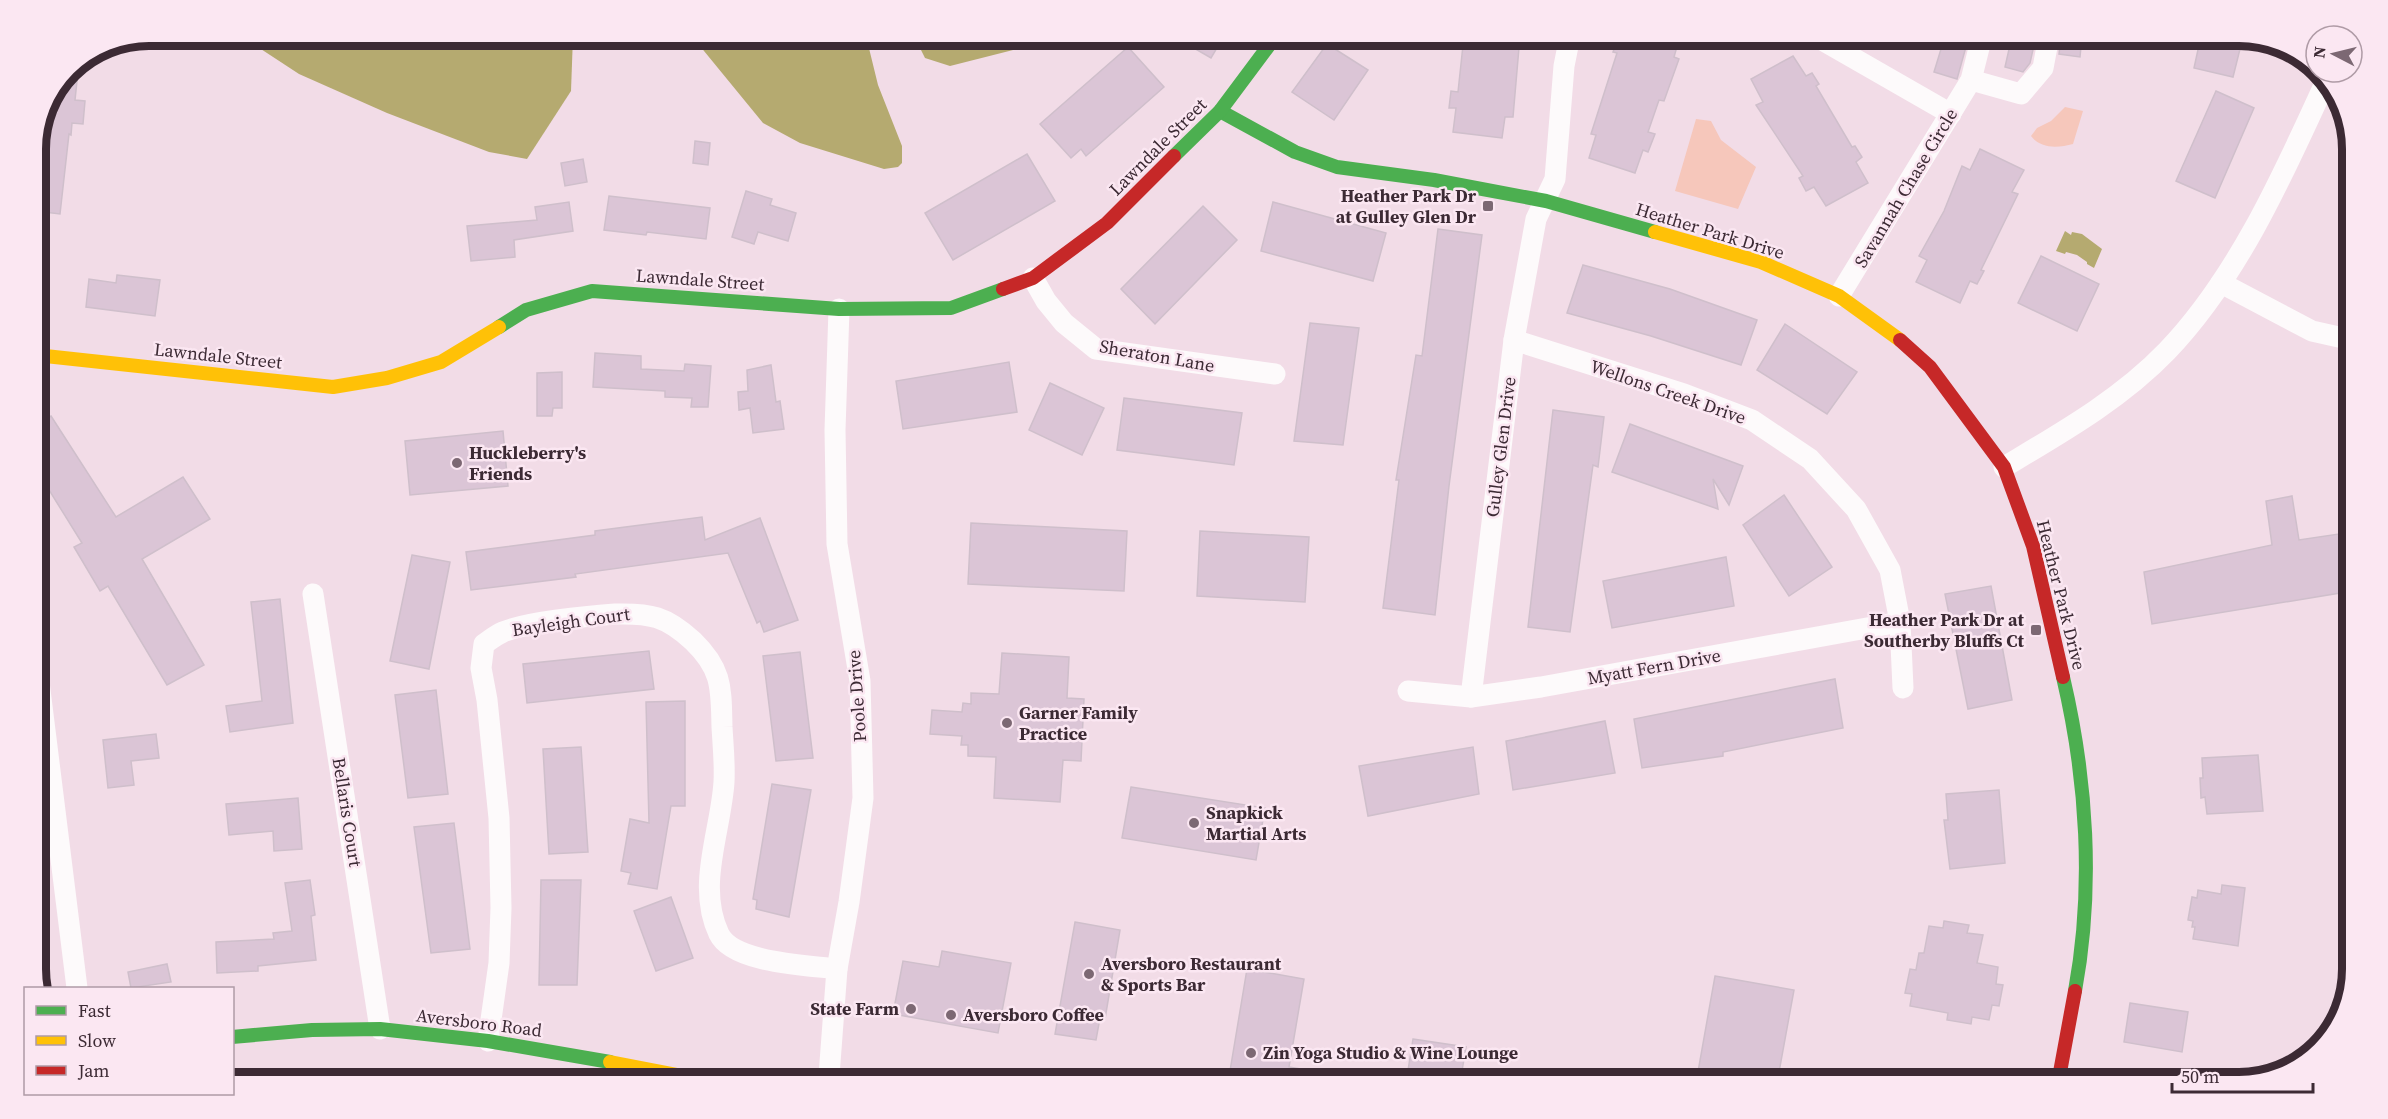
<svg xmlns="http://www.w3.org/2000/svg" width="2388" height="1119" font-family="'Source Serif 4',serif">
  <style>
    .green { fill: #f6c7bb }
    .water { fill: #b5aa70 }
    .building { fill: #dbc5d6; stroke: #cfbfcb; stroke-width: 1.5 }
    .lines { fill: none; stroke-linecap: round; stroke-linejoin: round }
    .street { stroke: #fdfafb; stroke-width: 21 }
    .fast { stroke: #4caf50; stroke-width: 14 }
    .slow { stroke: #ffc107; stroke-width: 14 }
    .jam { stroke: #c62828; stroke-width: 14 }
    .poi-dot { fill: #7c6873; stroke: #fbe7f2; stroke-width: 2 }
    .labels { text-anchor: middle; stroke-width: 5; stroke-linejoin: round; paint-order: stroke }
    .street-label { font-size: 18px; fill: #3c2a34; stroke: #fbe7f2 }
    .poi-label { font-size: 18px; font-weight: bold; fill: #3c2a34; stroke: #fbe7f2; text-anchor: start }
    .rim { fill: none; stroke: #3c2a34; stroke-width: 8 }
  </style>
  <rect width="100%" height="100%" fill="#f2dce7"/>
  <g class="green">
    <path d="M 2065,107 L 2083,111 L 2073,144 C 2058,148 2041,149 2031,136 L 2037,128 L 2051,121 Z"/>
    <path d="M 1696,119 L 1711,121 L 1721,140 L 1756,167 L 1738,209 L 1675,191 Z"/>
  </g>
  <g class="water">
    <path d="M 241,36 L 573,36 L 571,91 L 527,159 L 489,152 L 387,113 L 299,74 Z"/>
    <path d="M 695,36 L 866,36 L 878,85 L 902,146 L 902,163 L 898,167 L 884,169 L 800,143 L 763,123 L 695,40 Z"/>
    <path d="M 914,36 L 1054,36 L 1029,46 L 950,66 L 925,58 Z"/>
    <path d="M 2065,231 L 2071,235 L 2072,232 L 2082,234 L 2102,249 L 2094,268 L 2087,264 L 2087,262 L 2077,255 L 2066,252 L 2065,254 L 2056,251 Z"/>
  </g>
  <g class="building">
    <path d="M 1173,36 L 1224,36 L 1211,58 Z"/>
    <path d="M 1464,36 L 1520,36 L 1513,117 L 1505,117 L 1502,138 L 1453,132 L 1456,108 L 1449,108 L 1451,91 L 1458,92 Z"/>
    <path d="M 1628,36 L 1680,36 L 1674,57 L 1679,59 L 1664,101 L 1659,100 L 1648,132 L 1655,134 L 1648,152 L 1643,150 L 1635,173 L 1589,158 L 1596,135 L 1591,134 L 1617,53 L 1613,52 L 1618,39 L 1627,41 Z"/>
    <path d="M 1945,36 L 1969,36 L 1957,79 L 1934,72 Z"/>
    <path d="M 2012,36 L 2036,36 L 2030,63 L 2023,72 L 2005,67 Z"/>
    <path d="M 2061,36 L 2082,36 L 2080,57 L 2059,54 Z"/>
    <path d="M 2201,36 L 2243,37 L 2233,77 L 2194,68 Z"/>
    <path d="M 1327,44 L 1368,70 L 1334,120 L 1292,92 Z"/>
    <path d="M 1128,47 L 1164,87 L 1086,156 L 1081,149 L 1071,158 L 1040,124 Z"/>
    <path d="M 1793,56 L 1806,76 L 1812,73 L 1819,84 L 1816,86 L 1852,147 L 1855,146 L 1862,157 L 1856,162 L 1868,183 L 1826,206 L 1814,187 L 1806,191 L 1799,178 L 1803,176 L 1756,105 L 1763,102 L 1751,79 Z"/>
    <path d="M 79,62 L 75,100 L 85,101 L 83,124 L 72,123 L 71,135 L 69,134 L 60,214 L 36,211 L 36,152 L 41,153 L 45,123 L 69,69 Z"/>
    <path d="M 2216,91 L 2254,108 L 2215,198 L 2176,181 Z"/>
    <path d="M 695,141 L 710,143 L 708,165 L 693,163 Z"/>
    <path d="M 1980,149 L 2024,170 L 2012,192 L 2018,194 L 1981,270 L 1984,271 L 1977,284 L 1970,281 L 1960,303 L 1916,282 L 1927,260 L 1919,256 L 1944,211 L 1962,166 L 1970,170 Z"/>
    <path d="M 1027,154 L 1055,201 L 953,260 L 925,213 Z"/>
    <path d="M 583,159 L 587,182 L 565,186 L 561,163 Z"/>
    <path d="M 746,191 L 772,199 L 770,205 L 796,213 L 788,241 L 758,232 L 754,244 L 732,237 Z"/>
    <path d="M 609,196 L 710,208 L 706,239 L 647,232 L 646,235 L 604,230 Z"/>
    <path d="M 569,202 L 573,231 L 514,240 L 515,257 L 471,261 L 467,226 L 537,220 L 535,207 Z"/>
    <path d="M 1273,202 L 1386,233 L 1373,281 L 1261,251 Z"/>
    <path d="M 1203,206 L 1237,240 L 1155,324 L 1121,289 Z"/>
    <path d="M 1438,229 L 1482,235 L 1449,486 L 1435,615 L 1383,608 L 1399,480 L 1396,480 L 1416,355 L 1422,356 Z"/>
    <path d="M 2041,256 L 2099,284 L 2077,331 L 2018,303 Z"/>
    <path d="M 1583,265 L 1670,289 L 1757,320 L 1741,365 L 1651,336 L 1567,313 Z"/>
    <path d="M 117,275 L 160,280 L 155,316 L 86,307 L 89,279 L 116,283 Z"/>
    <path d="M 1310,323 L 1359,328 L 1343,445 L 1294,441 Z"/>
    <path d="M 1785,324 L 1857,372 L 1827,414 L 1757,370 Z"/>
    <path d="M 595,353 L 641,356 L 641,369 L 684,371 L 685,364 L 711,366 L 708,407 L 691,407 L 692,398 L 665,397 L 665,391 L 593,387 Z"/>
    <path d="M 1009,362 L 1017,412 L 903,429 L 896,381 Z"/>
    <path d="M 771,365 L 776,402 L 780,401 L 784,429 L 753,433 L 750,408 L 739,410 L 738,392 L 748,391 L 747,370 Z"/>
    <path d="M 562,372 L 562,408 L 553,408 L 552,416 L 537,416 L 537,373 Z"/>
    <path d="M 1050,383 L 1104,408 L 1082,455 L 1029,430 Z"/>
    <path d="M 1124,398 L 1242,413 L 1234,465 L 1117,450 Z"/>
    <path d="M 1553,410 L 1604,417 L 1598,467 L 1593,465 L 1570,632 L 1528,627 Z"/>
    <path d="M 51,416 L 116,517 L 183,477 L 210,519 L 142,559 L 204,665 L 167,685 L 108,586 L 100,591 L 74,547 L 82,543 L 36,469 L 36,425 Z"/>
    <path d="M 1630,424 L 1743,466 L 1729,505 L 1713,479 L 1718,509 L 1612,472 Z"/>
    <path d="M 503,431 L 508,486 L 410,495 L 405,441 Z"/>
    <path d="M 1784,495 L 1832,567 L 1789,596 L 1743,525 Z"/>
    <path d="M 2292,496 L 2299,540 L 2352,532 L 2352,591 L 2152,624 L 2144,572 L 2272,545 L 2266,501 Z"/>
    <path d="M 702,517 L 705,540 L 760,518 L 798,620 L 764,632 L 760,621 L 757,623 L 728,553 L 575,574 L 576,577 L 471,590 L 466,552 L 595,535 L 595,531 Z"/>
    <path d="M 971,523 L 1127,531 L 1124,591 L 968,584 Z"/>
    <path d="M 1200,531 L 1309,537 L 1305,602 L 1197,596 Z"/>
    <path d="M 412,555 L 450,562 L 429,669 L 390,661 Z"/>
    <path d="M 1726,557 L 1734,606 L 1612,628 L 1603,581 Z"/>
    <path d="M 1991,586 L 2012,700 L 1968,709 L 1945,594 Z"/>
    <path d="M 280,599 L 293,723 L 230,732 L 226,706 L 262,701 L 251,602 Z"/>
    <path d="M 649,651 L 654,689 L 527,703 L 523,664 Z"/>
    <path d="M 800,652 L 813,758 L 776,761 L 763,656 Z"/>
    <path d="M 1002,653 L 1069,657 L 1067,698 L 1084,699 L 1081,761 L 1063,760 L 1060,802 L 994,798 L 996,757 L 968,756 L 968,745 L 961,745 L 962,736 L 930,734 L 932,710 L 962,712 L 963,703 L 971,704 L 971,693 L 999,694 Z"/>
    <path d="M 1835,679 L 1843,728 L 1723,752 L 1723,756 L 1642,768 L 1634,719 Z"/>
    <path d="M 436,690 L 448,794 L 408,798 L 395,695 Z"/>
    <path d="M 685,701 L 685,806 L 671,806 L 657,889 L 628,884 L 631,873 L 621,871 L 630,819 L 649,823 L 646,702 Z"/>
    <path d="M 1605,721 L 1615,773 L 1513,790 L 1506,741 Z"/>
    <path d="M 156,734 L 159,758 L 131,761 L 134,785 L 108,788 L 103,740 Z"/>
    <path d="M 581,747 L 588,852 L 549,854 L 543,749 Z"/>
    <path d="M 1473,747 L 1479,794 L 1368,816 L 1359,766 Z"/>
    <path d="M 2258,755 L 2263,811 L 2207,814 L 2205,797 L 2201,798 L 2200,778 L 2203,778 L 2202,758 Z"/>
    <path d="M 772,784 L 811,790 L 789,917 L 756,909 L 757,900 L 753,899 Z"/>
    <path d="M 1131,787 L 1265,808 L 1256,860 L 1122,838 Z"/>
    <path d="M 1999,790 L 2005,863 L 1950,869 L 1944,820 L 1948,820 L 1946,794 Z"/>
    <path d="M 298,798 L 302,849 L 274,851 L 273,831 L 229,835 L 226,804 Z"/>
    <path d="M 454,823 L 470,949 L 431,953 L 414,827 Z"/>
    <path d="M 310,880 L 315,915 L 311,916 L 316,960 L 258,966 L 258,971 L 217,973 L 216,942 L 274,939 L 273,933 L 292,931 L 285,883 Z"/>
    <path d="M 541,880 L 581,880 L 577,985 L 539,985 Z"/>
    <path d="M 2222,885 L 2245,888 L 2238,946 L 2193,939 L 2195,927 L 2192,927 L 2193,921 L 2188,920 L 2192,897 L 2197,898 L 2198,890 L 2221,894 Z"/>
    <path d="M 671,897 L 693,958 L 656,971 L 634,911 Z"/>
    <path d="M 1944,921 L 1969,925 L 1967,933 L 1983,935 L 1977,963 L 1998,967 L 1996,984 L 2003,985 L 1999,1006 L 1992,1005 L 1989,1020 L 1972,1017 L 1971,1024 L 1947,1020 L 1948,1013 L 1910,1006 L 1912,994 L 1905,993 L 1910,969 L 1916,970 L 1919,953 L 1924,953 L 1929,926 L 1943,928 Z"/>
    <path d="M 1075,922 L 1120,930 L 1105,1019 L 1100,1018 L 1096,1040 L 1055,1034 Z"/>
    <path d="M 942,951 L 1011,963 L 998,1033 L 893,1014 L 903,961 L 939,967 Z"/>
    <path d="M 167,964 L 171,982 L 131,988 L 128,972 Z"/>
    <path d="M 1247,969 L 1304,979 L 1289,1067 L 1336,1075 L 1335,1083 L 1228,1083 Z"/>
    <path d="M 1715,976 L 1794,990 L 1777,1083 L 1696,1083 Z"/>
    <path d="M 2130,1003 L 2188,1012 L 2182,1052 L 2124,1042 Z"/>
    <path d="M 1413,1039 L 1466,1047 L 1460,1083 L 1406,1083 Z"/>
  </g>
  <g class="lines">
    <g class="street">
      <path d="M 1815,36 L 1951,114"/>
      <path d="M 1971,80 L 2021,94 L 2043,68 L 2049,36"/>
      <path d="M 1033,278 L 1046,301 L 1064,323 L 1096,349 L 1275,374"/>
      <path d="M 2221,283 L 2312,331 L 2352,340"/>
      <path d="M 1839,296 L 1971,80 L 1982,36"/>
      <path d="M 1514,340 L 1684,394 L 1752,420 L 1810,459 L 1856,509 L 1890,570 L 1900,622 L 1903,688"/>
      <path d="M 2004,467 C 2061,433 2121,399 2167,351 C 2238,277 2284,173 2326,81"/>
      <path d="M 313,594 L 380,1029"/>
      <path d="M 36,658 L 77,988"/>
      <path d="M 1408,691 L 1471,697 L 1541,687 L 1900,622"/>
      <path d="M 1471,697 L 1514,340 L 1536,219 L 1555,179 L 1564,66 L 1570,36"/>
      <path d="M 488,1041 L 499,963 L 501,908 L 499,818 L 487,700 L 481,668 L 484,644 C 490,640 496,635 503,632 C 526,622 588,616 615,614 C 650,613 666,616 693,641 C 723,670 721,689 722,727 C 723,745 725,764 724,782 C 721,831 696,886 719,934 C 733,963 807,965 837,969"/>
      <path d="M 831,1083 L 829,1076 L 837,969 L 849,902 L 863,798 L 860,681 L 837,544 L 835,430 L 839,309"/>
    </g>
    <g class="fast">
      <path d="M 1220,111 L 1295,152 L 1337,167 L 1434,180 L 1546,201 L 1655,232"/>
      <path d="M 1174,156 L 1220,111 L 1276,36"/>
      <path d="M 499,327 L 526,310 L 592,291 L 839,309 L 951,308 L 1003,289"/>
      <path d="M 2063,677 C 2087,779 2094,888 2075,991"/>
      <path d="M 232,1037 L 312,1030 L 380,1029 L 488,1041 L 610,1062"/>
    </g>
    <g class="slow">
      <path d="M 1655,232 L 1761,262 L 1839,296 L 1900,340"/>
      <path d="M 36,355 L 333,387 L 387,378 L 441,362 L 499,327"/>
      <path d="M 610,1062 L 719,1083"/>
    </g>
    <g class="jam">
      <path d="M 1003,289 L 1033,278 L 1107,223 L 1174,156"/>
      <path d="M 1900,340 L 1930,367 L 2004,467 L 2033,546 L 2063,677"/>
      <path d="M 2058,1083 L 2075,991"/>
    </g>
  </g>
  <g class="poi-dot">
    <rect x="1482" y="200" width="12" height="12" rx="3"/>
    <circle cx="457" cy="463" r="6"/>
    <rect x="2030" y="624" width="12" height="12" rx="3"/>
    <circle cx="1007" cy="723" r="6"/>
    <circle cx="1194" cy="823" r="6"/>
    <circle cx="1089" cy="974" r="6"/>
    <circle cx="911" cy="1009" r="6"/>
    <circle cx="951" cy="1015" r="6"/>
    <circle cx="1251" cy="1053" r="6"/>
  </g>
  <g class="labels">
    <g class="street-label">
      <text transform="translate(1158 147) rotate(-45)" y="6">Lawndale Street</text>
      <text transform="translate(1906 188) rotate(-59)" y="6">Savannah Chase Circle</text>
      <text transform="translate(1710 231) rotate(17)" y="6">Heather Park Drive</text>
      <text transform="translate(700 280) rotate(4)" y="6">Lawndale Street</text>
      <text transform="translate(218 356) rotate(6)" y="6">Lawndale Street</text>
      <text transform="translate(1157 356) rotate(10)" y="6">Sheraton Lane</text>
      <text transform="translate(1668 392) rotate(19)" y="6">Wellons Creek Drive</text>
      <text transform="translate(1501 447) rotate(-83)" y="6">Gulley Glen Drive</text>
      <text transform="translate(2061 595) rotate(76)" y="6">Heather Park Drive</text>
      <text transform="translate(571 622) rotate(-8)" y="6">Bayleigh Court</text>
      <text transform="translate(1654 667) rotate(-10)" y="6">Myatt Fern Drive</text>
      <text transform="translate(857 696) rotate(-94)" y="6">Poole Drive</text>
      <text transform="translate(347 812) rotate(81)" y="6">Bellaris Court</text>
      <text transform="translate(479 1023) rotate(7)" y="6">Aversboro Road</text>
    </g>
    <g class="poi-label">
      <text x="1476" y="202" text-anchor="end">Heather Park Dr<tspan x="1476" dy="21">at Gulley Glen Dr</tspan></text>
      <text x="469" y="459">Huckleberry's<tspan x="469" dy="21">Friends</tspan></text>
      <text x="2024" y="626" text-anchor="end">Heather Park Dr at<tspan x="2024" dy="21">Southerby Bluffs Ct</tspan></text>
      <text x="1019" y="719">Garner Family<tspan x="1019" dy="21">Practice</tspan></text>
      <text x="1206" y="819">Snapkick<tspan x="1206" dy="21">Martial Arts</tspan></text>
      <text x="1101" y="970">Aversboro Restaurant<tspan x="1101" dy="21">&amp; Sports Bar</tspan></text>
      <text x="899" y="1015" text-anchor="end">State Farm</text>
      <text x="963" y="1021">Aversboro Coffee</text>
      <text x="1263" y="1059">Zin Yoga Studio &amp; Wine Lounge</text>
    </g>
  </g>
  <path d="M0 0H2388V1119H0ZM149 46H2239A103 103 0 0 1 2342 149V969A103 103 0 0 1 2239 1072H149A103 103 0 0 1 46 969V149A103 103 0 0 1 149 46Z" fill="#fbe7f2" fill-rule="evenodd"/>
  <path class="rim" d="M149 46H2239A103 103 0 0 1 2342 149V969A103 103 0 0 1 2239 1072H149A103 103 0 0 1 46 969V149A103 103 0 0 1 149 46Z"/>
  <rect x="24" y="987" width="210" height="108" fill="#fbe7f2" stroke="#af9ba6" stroke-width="1.5"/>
  <rect x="36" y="1006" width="30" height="9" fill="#4caf50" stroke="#af9ba6" stroke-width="1.5"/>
  <text x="78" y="1017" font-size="18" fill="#3c2a34">Fast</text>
  <rect x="36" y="1036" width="30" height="9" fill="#ffc107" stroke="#af9ba6" stroke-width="1.5"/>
  <text x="78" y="1047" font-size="18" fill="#3c2a34">Slow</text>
  <rect x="36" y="1066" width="30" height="9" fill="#c62828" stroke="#af9ba6" stroke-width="1.5"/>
  <text x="78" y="1077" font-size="18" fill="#3c2a34">Jam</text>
  <g transform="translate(2334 54) rotate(277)"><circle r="28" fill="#fbe7f2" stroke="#af9ba6" stroke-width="1.5"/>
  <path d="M0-4.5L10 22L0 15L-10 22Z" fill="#7c6873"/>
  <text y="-9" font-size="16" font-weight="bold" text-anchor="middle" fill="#3c2a34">N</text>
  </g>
  <path d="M2172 1083v9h141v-9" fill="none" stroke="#3c2a34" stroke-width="3"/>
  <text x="2181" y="1083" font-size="18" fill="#3c2a34" stroke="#fbe7f2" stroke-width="4.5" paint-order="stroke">50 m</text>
</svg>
